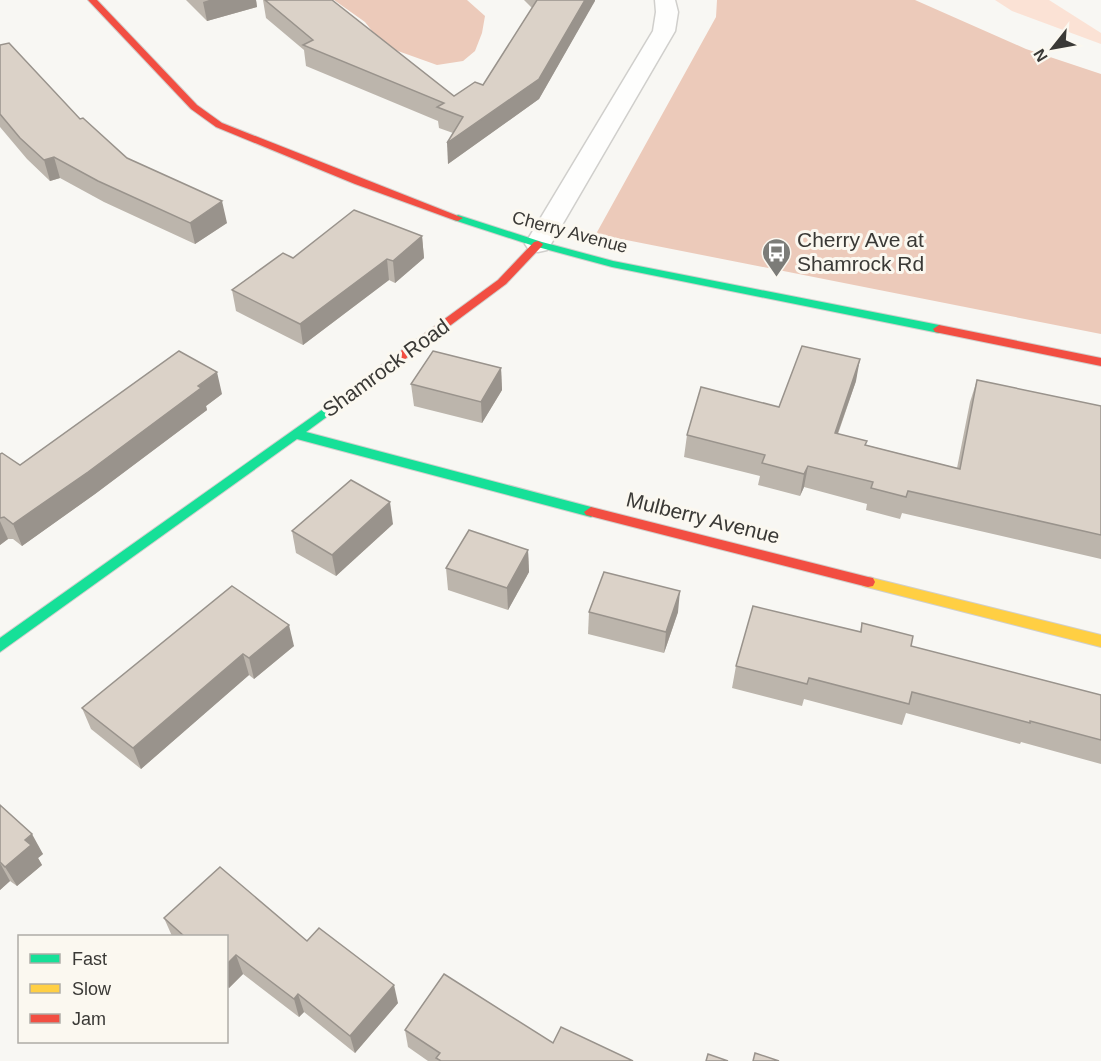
<svg xmlns="http://www.w3.org/2000/svg" width="1101" height="1061" font-family="Helvetica,sans-serif">
  <style>
    .green { fill: #fbe2d5 }
    .forest { fill: #eccaba }
    .lines { fill: none; stroke-linecap: round; stroke-linejoin: round }
    .street-casing { stroke: #d0cfcc; stroke-width: 3 }
    .fast-casing { stroke: #d0cfcc; stroke-width: 2 }
    .slow-casing { stroke: #d0cfcc; stroke-width: 2 }
    .jam-casing { stroke: #d0cfcc; stroke-width: 2 }
    .street { fill: #fefefd; fill-rule: evenodd }
    .fast { fill: #16e098; fill-rule: evenodd }
    .slow { fill: #ffcf43; fill-rule: evenodd }
    .jam { fill: #f24e42; fill-rule: evenodd }
    .wall { fill: #bcb5ac }
    .shaded-wall { fill: #99938c }
    .building { fill: #dbd2c8; stroke: #99938c; stroke-width: 1.5 }
    .labels { text-anchor: middle; stroke-width: 6; stroke-linejoin: round; paint-order: stroke }
    .far-street-label { font-size: 18px; fill: #3a3936; stroke: #fbf8f0 }
    .poi-label { font-size: 21px; fill: #3a3936; stroke: #fbf8f0; text-anchor: start }
    .street-label { font-size: 21px; fill: #3a3936; stroke: #fbf8f0 }
  </style>
  <rect width="100%" height="100%" fill="#f8f7f3"/>
  <path class="green" d="M 995,0 L 1049,0 L 1101,33 L 1101,44 L 1012,11 Z"/>
  <g class="forest">
    <path d="M 334,0 L 467,0 L 485,16 L 482,33 L 475,51 L 463,61 L 437,65 L 384,46 L 365,22 Z"/>
    <path d="M 717,0 L 915,0 L 1026,49 L 1101,74 L 1101,334 L 596,234 L 716,17 Z"/>
  </g>
  <g class="lines">
    <defs>
      <path id="street" d="M 655,0 L 675,0 L 678,12 L 675,31 L 551,244 L 547,250 L 538,252 L 529,250 L 525,244 L 653,31 L 656,12 Z"/>
      <g id="fast">
        <path d="M 458,215 L 542,242 L 613,261 L 939,325 L 945,329 L 939,333 L 612,267 L 534,246 L 454,220 L 453,218 Z"/>
        <path d="M 350,390 L 356,394 L 354,397 L 306,432 L 591,507 L 598,512 L 591,517 L 297,439 L 0,652 L 0,638 Z"/>
      </g>
      <path id="slow" d="M 868,577 L 1101,635 L 1101,647 L 863,586 L 861,582 L 863,578 Z"/>
      <g id="jam">
        <path d="M 88,0 L 97,0 L 197,105 L 222,123 L 463,218 L 458,221 L 454,220 L 355,184 L 216,127 L 191,109 Z"/>
        <path d="M 538,241 L 543,244 L 542,246 L 506,284 L 354,397 L 346,397 L 344,394 L 346,391 L 498,280 L 534,242 Z"/>
        <path d="M 939,325 L 1101,358 L 1101,366 L 935,332 L 933,329 Z"/>
        <path d="M 591,507 L 868,577 L 873,578 L 875,582 L 873,586 L 868,587 L 586,515 L 584,512 Z"/>
      </g>
    </defs>
    <use href="#street" class="street-casing"/>
    <use href="#fast" class="fast-casing"/>
    <use href="#slow" class="slow-casing"/>
    <use href="#jam" class="jam-casing"/>
    <use href="#street" class="street"/>
    <use href="#fast" class="fast"/>
    <use href="#slow" class="slow"/>
    <use href="#jam" class="jam"/>
  </g>
  <g class="wall">
    <path d="M 186,0 L 256,0 L 257,7 L 207,21 Z"/>
    <path d="M 263,0 L 332,0 L 454,96 L 483,85 L 532,8 L 524,0 L 595,0 L 539,99 L 448,164 L 453,133 L 439,128 L 438,121 L 306,66 L 304,50 L 266,18 Z"/>
    <path d="M 0,45 L 80,119 L 127,158 L 227,223 L 195,244 L 104,202 L 60,178 L 50,181 L 27,159 L 0,127 Z"/>
    <path d="M 422,236 L 424,258 L 395,283 L 389,280 L 303,345 L 236,311 L 232,290 L 293,258 Z"/>
    <path d="M 501,368 L 502,390 L 482,423 L 414,406 L 411,384 Z"/>
    <path d="M 977,380 L 1101,406 L 1101,559 L 902,513 L 900,519 L 866,510 L 867,504 L 804,487 L 800,496 L 758,485 L 760,476 L 684,457 L 687,435 L 779,407 L 856,381 L 838,434 L 866,445 L 957,468 L 970,402 Z"/>
    <path d="M 222,394 L 206,406 L 207,410 L 95,494 L 22,546 L 13,539 L 8,539 L 0,545 L 0,454 L 20,465 Z"/>
    <path d="M 393,524 L 336,576 L 296,553 L 292,531 Z"/>
    <path d="M 528,550 L 529,572 L 508,610 L 448,590 L 446,568 Z"/>
    <path d="M 232,586 L 294,646 L 254,679 L 249,675 L 141,769 L 91,729 L 82,708 Z"/>
    <path d="M 589,612 L 678,612 L 664,653 L 588,634 Z"/>
    <path d="M 862,623 L 911,646 L 1101,695 L 1101,764 L 1021,742 L 1020,744 L 906,713 L 902,725 L 804,699 L 802,706 L 732,688 L 736,666 L 860,632 Z"/>
    <path d="M 0,805 L 43,854 L 38,858 L 42,865 L 17,886 L 10,881 L 0,890 Z"/>
    <path d="M 164,918 L 307,941 L 398,1003 L 355,1053 L 304,1012 L 299,1017 L 243,974 L 229,988 L 226,986 L 226,936 L 172,936 Z"/>
    <path d="M 405,1030 L 553,1043 L 633,1061 L 428,1061 L 408,1047 Z"/>
  </g>
  <g class="shaded-wall">
    <path d="M 209,0 L 256,0 L 257,7 L 207,21 L 203,2 Z"/>
    <path d="M 585,0 L 595,0 L 595,1 L 539,99 L 448,164 L 447,143 Z"/>
    <path d="M 54,157 L 60,178 L 50,181 L 44,160 Z"/>
    <path d="M 222,201 L 227,223 L 195,244 L 190,223 Z"/>
    <path d="M 422,236 L 424,258 L 395,283 L 393,261 Z"/>
    <path d="M 387,259 L 389,280 L 303,345 L 300,324 Z"/>
    <path d="M 860,359 L 856,381 L 830,455 L 835,433 Z"/>
    <path d="M 501,368 L 502,390 L 482,423 L 481,402 Z"/>
    <path d="M 217,372 L 222,394 L 206,406 L 207,410 L 95,494 L 22,546 L 13,524 Z"/>
    <path d="M 808,466 L 804,487 L 800,496 L 804,474 Z"/>
    <path d="M 390,502 L 393,524 L 336,576 L 332,555 Z"/>
    <path d="M 0,521 L 8,539 L 0,545 Z"/>
    <path d="M 528,550 L 529,572 L 508,610 L 507,588 Z"/>
    <path d="M 680,591 L 678,612 L 664,653 L 666,632 Z"/>
    <path d="M 289,625 L 294,646 L 254,679 L 249,658 Z"/>
    <path d="M 243,654 L 249,675 L 141,769 L 133,748 Z"/>
    <path d="M 32,834 L 43,854 L 38,858 L 42,865 L 17,886 L 5,867 L 25,840 Z"/>
    <path d="M 0,863 L 10,881 L 0,890 Z"/>
    <path d="M 236,955 L 243,974 L 229,988 L 226,982 L 226,965 Z"/>
    <path d="M 394,985 L 398,1003 L 355,1053 L 350,1036 Z"/>
    <path d="M 298,994 L 304,1012 L 299,1017 L 294,999 Z"/>
  </g>
  <g class="building">
    <path d="M 265,0 L 332,0 L 454,96 L 475,82 L 483,85 L 537,0 L 585,0 L 539,79 L 447,143 L 463,117 L 437,107 L 444,103 L 303,45 L 313,40 Z"/>
    <path d="M 9,43 L 80,119 L 83,118 L 127,158 L 222,201 L 190,223 L 98,181 L 54,157 L 44,160 L 20,138 L 0,114 L 0,45 Z"/>
    <path d="M 354,210 L 422,236 L 393,261 L 387,259 L 300,324 L 232,290 L 283,253 L 293,258 Z"/>
    <path d="M 802,346 L 860,359 L 835,433 L 867,441 L 865,445 L 960,469 L 977,380 L 1101,406 L 1101,535 L 908,491 L 906,497 L 871,488 L 873,482 L 808,466 L 804,474 L 762,463 L 765,455 L 687,435 L 701,387 L 779,407 Z"/>
    <path d="M 179,351 L 217,372 L 198,386 L 201,388 L 88,472 L 13,524 L 4,517 L 0,518 L 0,454 L 2,453 L 20,465 Z"/>
    <path d="M 433,351 L 501,368 L 481,402 L 411,384 Z"/>
    <path d="M 351,480 L 390,502 L 332,555 L 292,531 Z"/>
    <path d="M 469,530 L 528,550 L 507,588 L 446,568 Z"/>
    <path d="M 604,572 L 680,591 L 666,632 L 589,612 Z"/>
    <path d="M 232,586 L 289,625 L 249,658 L 243,654 L 133,748 L 82,708 Z"/>
    <path d="M 753,606 L 861,632 L 862,623 L 913,636 L 911,646 L 1101,695 L 1101,740 L 1030,721 L 1030,723 L 912,692 L 909,704 L 809,678 L 807,684 L 736,666 Z"/>
    <path d="M 0,805 L 32,834 L 25,840 L 31,845 L 5,867 L 0,862 Z"/>
    <path d="M 220,867 L 307,941 L 319,928 L 394,985 L 350,1036 L 298,994 L 294,999 L 236,955 L 226,965 L 226,936 L 184,936 L 164,918 Z"/>
    <path d="M 444,974 L 553,1043 L 561,1027 L 633,1061 L 441,1061 L 436,1058 L 440,1053 L 405,1030 Z"/>
    <path d="M 755,1053 L 779,1061 L 753,1061 Z"/>
    <path d="M 708,1054 L 728,1061 L 706,1061 Z"/>
  </g>
  <defs>
    <symbol id="bus-pin" viewBox="-11 -11 22 30"><path d="M0 17L-7.5 6A9.5 9.5 0 1 1 7.5 6Z" fill="#7c7c78" stroke="#fbf8f0"/><path d="M-5-6H5V4H4V6H2V4H-2V6H-4V4H-5ZM-3.5-4V0h7V-4ZM-3.5 1.2v1.5H-2V1.2ZM2 1.2v1.5H3.5V1.2Z" fill="#fff"/></symbol>
  </defs>
  <g fill-rule="evenodd">
    <use href="#bus-pin" x="760" y="236" width="33" height="45"/>
  </g>
  <g class="labels">
    <g class="far-street-label">
      <text transform="translate(570 232) rotate(15)" y="6">Cherry Avenue</text>
    </g>
    <g class="poi-label">
      <text x="797" y="247">Cherry Ave at<tspan x="797" dy="24">Shamrock Rd</tspan></text>
    </g>
    <g class="street-label">
      <text transform="translate(386 368) rotate(-36)" y="7">Shamrock Road</text>
      <text transform="translate(703 518) rotate(14)" y="7">Mulberry Avenue</text>
    </g>
  </g>
  <rect x="18" y="935" width="210" height="108" fill="#fbf8f0" stroke="#aeaca6" stroke-width="1.5"/>
  <rect x="30" y="954" width="30" height="9" fill="#16e098" stroke="#aeaca6" stroke-width="1.5"/>
  <text x="72" y="965" font-size="18" fill="#3a3936">Fast</text>
  <rect x="30" y="984" width="30" height="9" fill="#ffcf43" stroke="#aeaca6" stroke-width="1.5"/>
  <text x="72" y="995" font-size="18" fill="#3a3936">Slow</text>
  <rect x="30" y="1014" width="30" height="9" fill="#f24e42" stroke="#aeaca6" stroke-width="1.5"/>
  <text x="72" y="1025" font-size="18" fill="#3a3936">Jam</text>
  <g transform="translate(1053 48) rotate(239)" stroke="#fbf8f0" stroke-width="4.5" paint-order="stroke">
  <path d="M0-4.5L10 22L0 15L-10 22Z" fill="#3a3936"/>
  <text y="-9" font-size="16" font-weight="bold" text-anchor="middle" fill="#3a3936">N</text>
  </g>
</svg>
